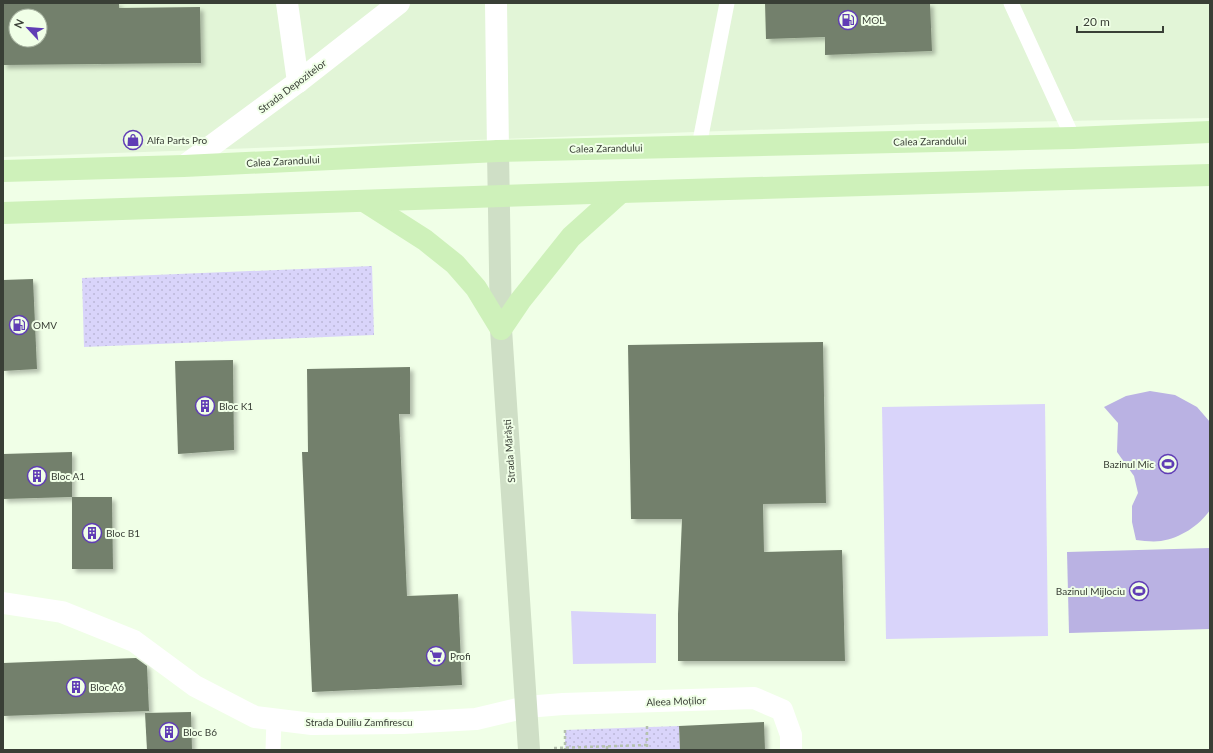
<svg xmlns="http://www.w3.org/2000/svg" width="1213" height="753" font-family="Lato,sans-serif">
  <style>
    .built { fill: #e2f5d7; fill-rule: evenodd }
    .green { fill: #d9d4fa }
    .park { fill: url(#park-dots) }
    .water { fill: #bab2e3 }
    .building { fill: #73806c; fill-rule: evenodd; filter: url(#shadow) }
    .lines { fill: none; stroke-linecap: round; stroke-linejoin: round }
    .path { stroke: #b5c1ae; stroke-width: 2.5; stroke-dasharray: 3 3; stroke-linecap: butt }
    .lane { stroke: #fff; stroke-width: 15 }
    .street { stroke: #fff; stroke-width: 22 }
    .secondary { stroke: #cfdfc6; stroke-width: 22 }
    .primary { stroke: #cef1ba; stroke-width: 22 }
    .labels { text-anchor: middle; stroke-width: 4; stroke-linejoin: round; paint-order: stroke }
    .poi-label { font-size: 10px; fill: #393f36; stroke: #f0ffe7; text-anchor: start }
    .street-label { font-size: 10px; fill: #393f36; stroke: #f0ffe7 }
  </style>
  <defs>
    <pattern id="park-dots" width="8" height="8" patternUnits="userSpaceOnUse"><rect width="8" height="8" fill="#d9d4fa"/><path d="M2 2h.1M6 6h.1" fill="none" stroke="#bbb7d7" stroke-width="1.8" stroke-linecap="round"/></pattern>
    <filter id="shadow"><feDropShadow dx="3.5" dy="3.5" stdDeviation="2" flood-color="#0004"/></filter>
  </defs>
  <rect width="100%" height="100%" fill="#f0ffe7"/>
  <path class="built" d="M 3,3 L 1210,3 L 1210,118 L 920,124 L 3,157 ZM 16,16 L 40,16 L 40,40 L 16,40 Z"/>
  <g class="green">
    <path d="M 1045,404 L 1048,636 L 886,639 L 882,407 Z"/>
    <path d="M 571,611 L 656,614 L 656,663 L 573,664 Z"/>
  </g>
  <g class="park">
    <path d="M 372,266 L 374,335 L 84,347 L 82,278 Z"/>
    <path d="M 679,726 L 680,750 L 565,750 L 565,730 Z"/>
  </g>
  <g class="water">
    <path d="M 1150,391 L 1175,395 L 1197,407 L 1210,422 L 1210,510 C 1199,526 1180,538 1161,541 C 1153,542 1144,541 1136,540 L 1132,522 L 1132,506 L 1138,493 L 1134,476 L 1117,452 L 1118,423 L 1104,407 L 1126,396 Z"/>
    <path d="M 1210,548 L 1210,629 L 1069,633 L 1067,552 Z"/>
  </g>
  <g class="building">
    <path d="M 3,3 L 119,3 L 119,8 L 200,7 L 201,63 L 3,65 ZM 16,16 L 40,16 L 40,40 L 16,40 Z"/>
    <path d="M 765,3 L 930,3 L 932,51 L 825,55 L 825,37 L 766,39 Z"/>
    <path d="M 33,279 L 37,369 L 3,371 L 3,280 Z"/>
    <path d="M 823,342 L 826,503 L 763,504 L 764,552 L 842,550 L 845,661 L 678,661 L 678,614 L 682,519 L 631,519 L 628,345 Z"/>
    <path d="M 233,360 L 234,450 L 178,454 L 175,361 Z"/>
    <path d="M 410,367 L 410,414 L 399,414 L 407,596 L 458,594 L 462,685 L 312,692 L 302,452 L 308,452 L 307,369 Z"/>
    <path d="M 72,452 L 72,497 L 3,499 L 3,454 Z"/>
    <path d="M 72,497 L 112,497 L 113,569 L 72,569 Z"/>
    <path d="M 136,658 L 147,666 L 149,711 L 3,716 L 3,663 Z"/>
    <path d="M 191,712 L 192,750 L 147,750 L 145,713 Z"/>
    <path d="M 764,722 L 765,750 L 680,750 L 679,726 Z"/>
  </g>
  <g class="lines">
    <g class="path">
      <path d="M 647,726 L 647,750"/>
      <path d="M 565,730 L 565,750"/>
      <path d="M 607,746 L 607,750"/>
      <path d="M 554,748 L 647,745"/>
    </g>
    <g class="lane">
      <path d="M 1011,3 L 1073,138"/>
      <path d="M 699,146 L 727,3"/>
      <path d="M 273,750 L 274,719"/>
    </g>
    <g class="street">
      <path d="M 287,3 L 298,82"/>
      <path d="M 496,3 L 498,151"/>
      <path d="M 184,166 L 298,82 L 399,3"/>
      <path d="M 3,603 L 62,612 L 134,641 L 195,686 L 255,717 L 312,724 L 403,723 L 476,719 L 526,707 L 563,704 L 754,698 L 782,710 L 791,735 L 791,750"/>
    </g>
    <path class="secondary" d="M 498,151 L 501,329 L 529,750"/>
    <g class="primary">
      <path d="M 3,171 L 184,166 L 498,151 L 1073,138 L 1210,132"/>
      <path d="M 364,201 L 425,240 L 455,264 L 476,288 L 501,329 L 520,301 L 571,237 L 621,192"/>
      <path d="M 3,213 L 621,192 L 1210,175"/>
    </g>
  </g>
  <defs>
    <symbol id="fuel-ring" viewBox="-11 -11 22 22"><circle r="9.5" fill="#f0ffe7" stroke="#603db5" stroke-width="1.5"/><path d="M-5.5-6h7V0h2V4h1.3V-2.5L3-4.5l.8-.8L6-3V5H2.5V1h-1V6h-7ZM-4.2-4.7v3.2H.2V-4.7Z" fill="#603db5"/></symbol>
    <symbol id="shop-ring" viewBox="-11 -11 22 22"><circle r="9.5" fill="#f0ffe7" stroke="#603db5" stroke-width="1.5"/><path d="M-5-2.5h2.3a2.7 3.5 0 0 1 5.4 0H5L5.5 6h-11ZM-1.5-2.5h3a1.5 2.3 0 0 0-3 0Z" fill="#603db5"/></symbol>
    <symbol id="building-ring" viewBox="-11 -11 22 22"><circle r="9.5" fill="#f0ffe7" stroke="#603db5" stroke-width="1.5"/><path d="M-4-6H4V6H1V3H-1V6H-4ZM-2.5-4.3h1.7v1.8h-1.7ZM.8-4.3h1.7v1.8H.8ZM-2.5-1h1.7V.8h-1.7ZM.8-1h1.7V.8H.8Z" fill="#603db5"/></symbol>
    <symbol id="stadium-ring" viewBox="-11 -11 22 22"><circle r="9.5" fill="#f0ffe7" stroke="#603db5" stroke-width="1.5"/><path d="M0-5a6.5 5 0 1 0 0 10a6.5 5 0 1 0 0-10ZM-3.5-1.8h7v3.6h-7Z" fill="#603db5"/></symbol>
    <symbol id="supermarket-ring" viewBox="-11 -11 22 22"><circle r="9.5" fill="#f0ffe7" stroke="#603db5" stroke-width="1.5"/><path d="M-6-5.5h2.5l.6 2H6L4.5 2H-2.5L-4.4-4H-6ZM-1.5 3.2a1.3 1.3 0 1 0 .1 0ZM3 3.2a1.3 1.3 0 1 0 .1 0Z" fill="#603db5"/></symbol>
  </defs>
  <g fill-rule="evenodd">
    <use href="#fuel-ring" x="837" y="9" width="22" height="22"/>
    <use href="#shop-ring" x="122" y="129" width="22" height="22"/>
    <use href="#fuel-ring" x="8" y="314" width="22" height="22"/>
    <use href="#building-ring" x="194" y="395" width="22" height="22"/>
    <use href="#stadium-ring" x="1157" y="453" width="22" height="22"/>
    <use href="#building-ring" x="26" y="465" width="22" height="22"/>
    <use href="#building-ring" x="81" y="522" width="22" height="22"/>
    <use href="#stadium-ring" x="1128" y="580" width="22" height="22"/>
    <use href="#supermarket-ring" x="425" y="645" width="22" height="22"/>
    <use href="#building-ring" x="65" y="676" width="22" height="22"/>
    <use href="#building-ring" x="158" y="721" width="22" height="22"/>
  </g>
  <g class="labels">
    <g class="poi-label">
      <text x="862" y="24">MOL</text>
      <text x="147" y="144">Alfa Parts Pro</text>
      <text x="33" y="329">OMV</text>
      <text x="219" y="410">Bloc K1</text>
      <text x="1154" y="468" text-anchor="end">Bazinul Mic</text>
      <text x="51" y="480">Bloc A1</text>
      <text x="106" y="537">Bloc B1</text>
      <text x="1125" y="595" text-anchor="end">Bazinul Mijlociu</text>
      <text x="450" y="660">Profi</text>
      <text x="90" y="691">Bloc A6</text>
      <text x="183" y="736">Bloc B6</text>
    </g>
    <g class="street-label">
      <text transform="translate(292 86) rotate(-37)" y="4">Strada Depozitelor</text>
      <text transform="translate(930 141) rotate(-1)" y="4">Calea Zarandului</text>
      <text transform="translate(606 148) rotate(-1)" y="4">Calea Zarandului</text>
      <text transform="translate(283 161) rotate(-3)" y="4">Calea Zarandului</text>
      <text transform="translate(509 451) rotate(-94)" y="4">Strada Mărăști</text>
      <text transform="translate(676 701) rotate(-2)" y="4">Aleea Moților</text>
      <text x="359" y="726">Strada Duiliu Zamfirescu</text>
    </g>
  </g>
  <rect width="1213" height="753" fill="none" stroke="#393f36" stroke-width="8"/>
  <g transform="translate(28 28) rotate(296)"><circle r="19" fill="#f0ffe7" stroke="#a7b2a0"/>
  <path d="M0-3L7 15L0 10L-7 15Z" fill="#603db5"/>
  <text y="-6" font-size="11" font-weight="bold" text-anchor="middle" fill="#393f36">N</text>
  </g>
  <path d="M1077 26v6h86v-6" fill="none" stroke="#393f36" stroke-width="2"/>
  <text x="1083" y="26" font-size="12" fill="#393f36" stroke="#f0ffe7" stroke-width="3" paint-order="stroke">20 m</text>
</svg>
